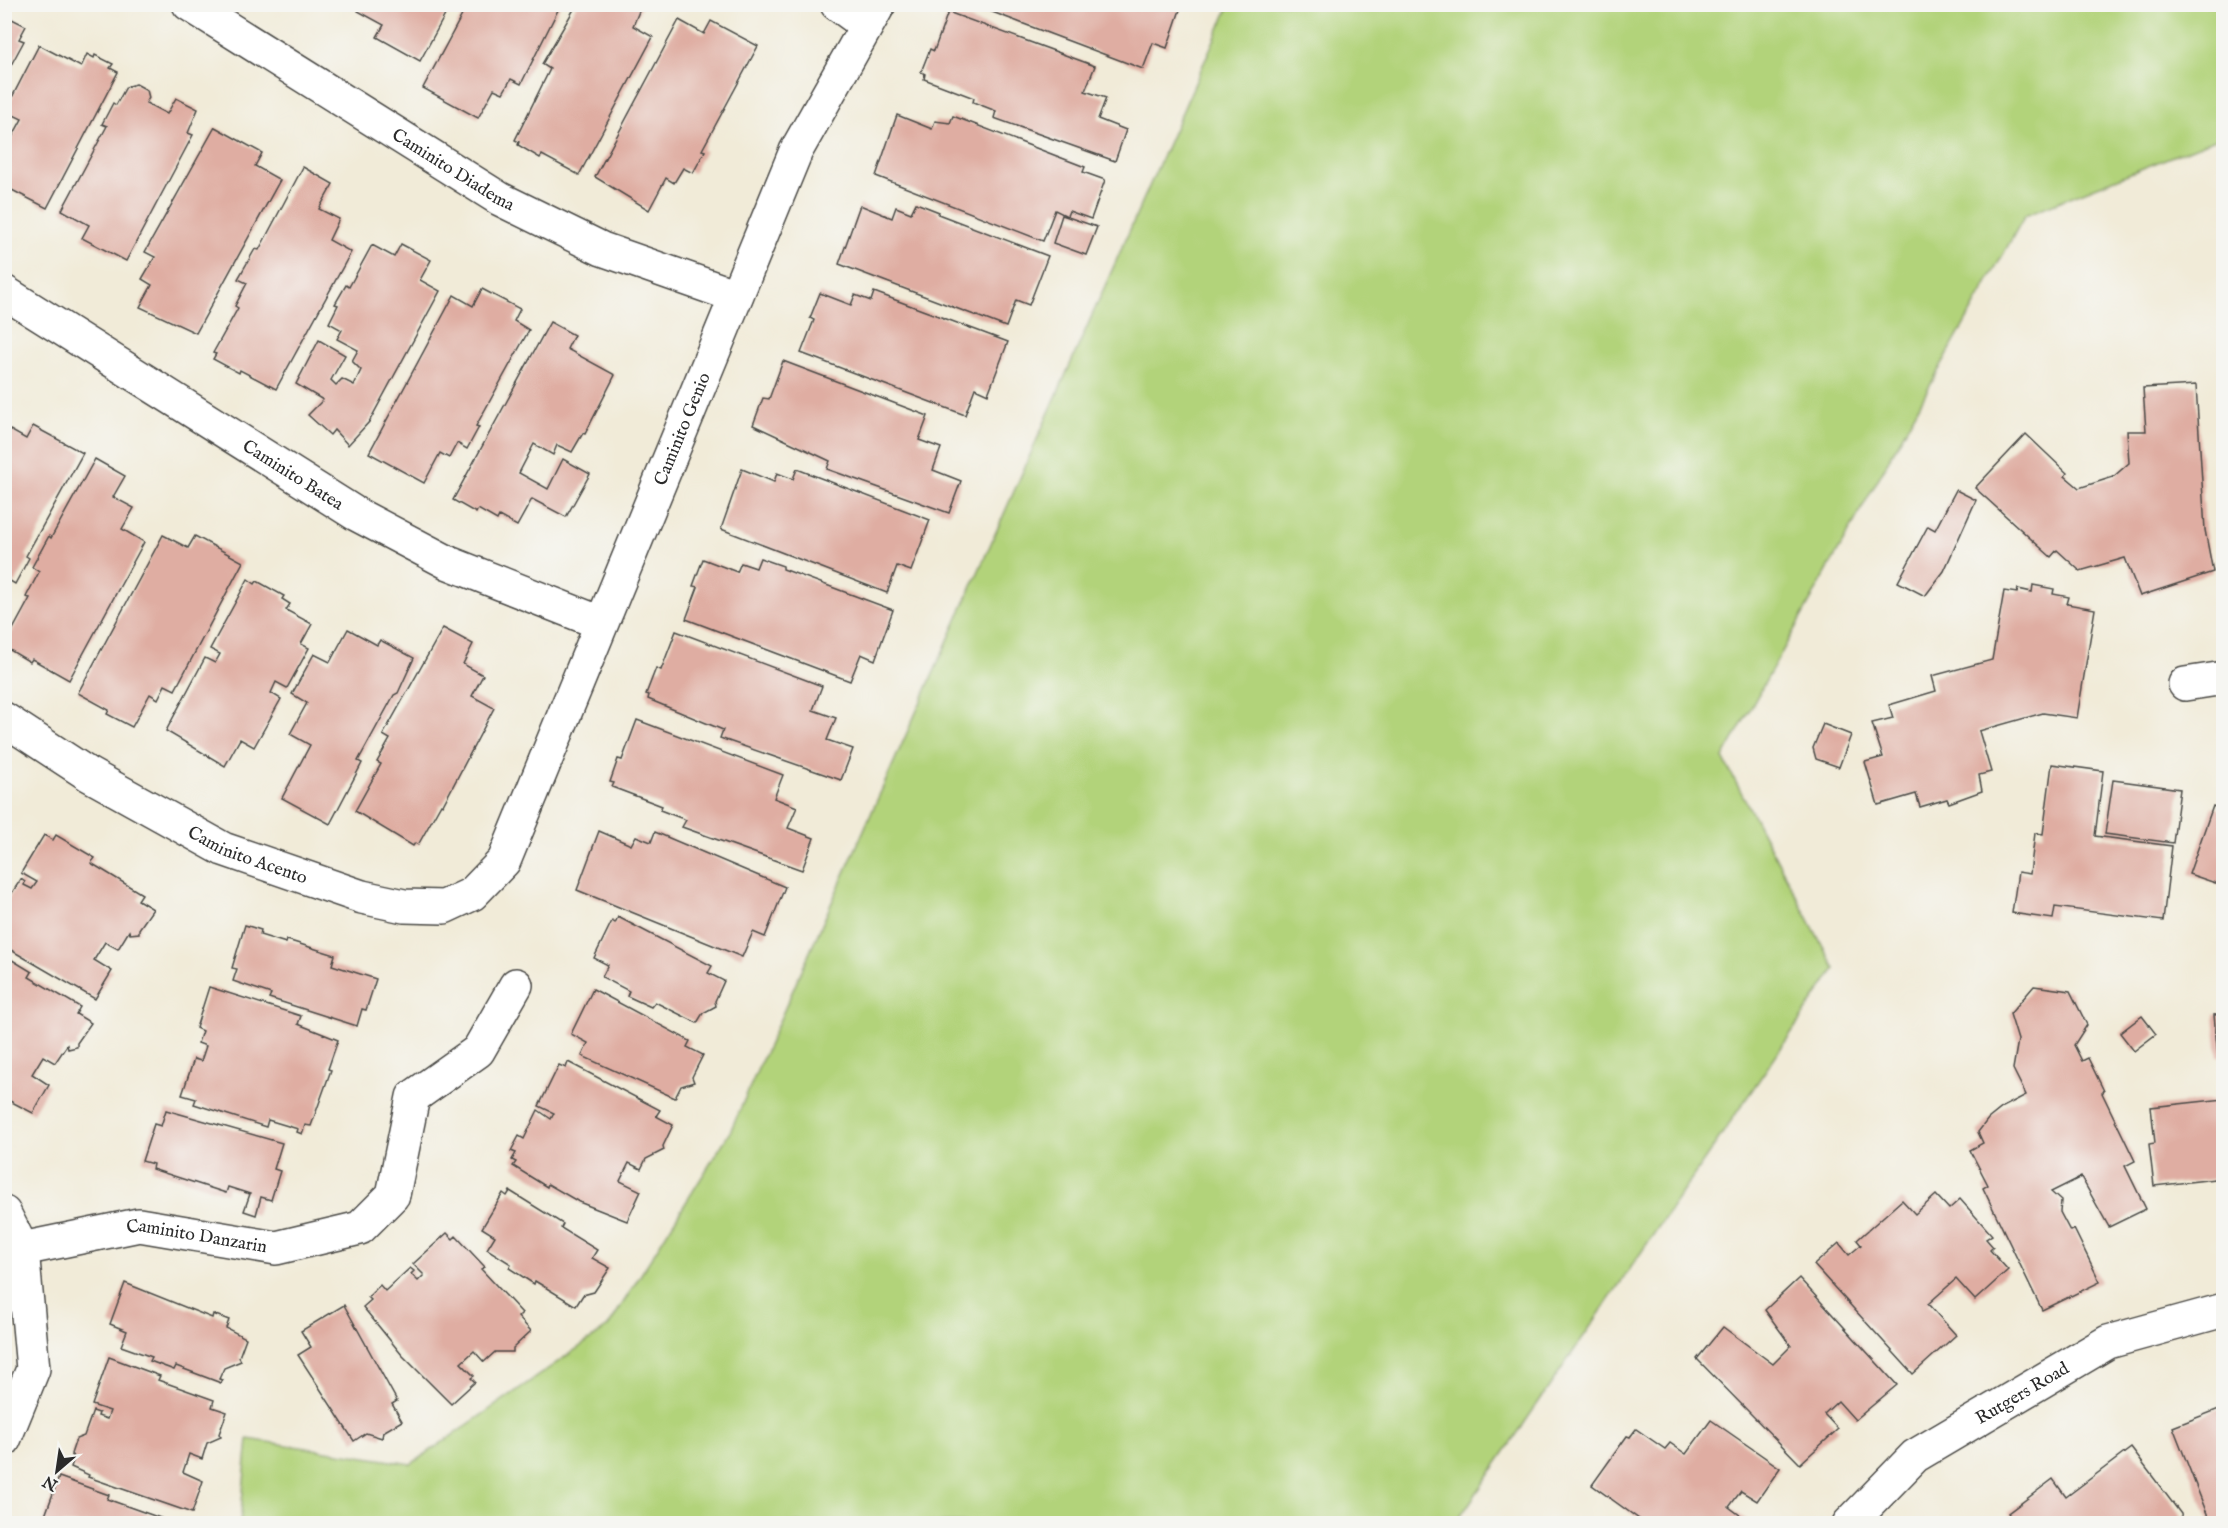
<svg xmlns="http://www.w3.org/2000/svg" width="2228" height="1528" font-family="'IM FELL English',serif">
  <style>
    .green { fill: #b2d37a; stroke: #6e7f52; stroke-width: 1.5 }
    .building { fill: #dfada2 }
    .lines { fill: none; stroke-linecap: round; stroke-linejoin: round }
    .minor-casing { stroke: #494845; stroke-width: 36 }
    .minor { stroke: #fff; stroke-width: 33 }
    .labels { text-anchor: middle; stroke-width: 4.5; stroke-linejoin: round; paint-order: stroke }
    .street-label { font-size: 18px; fill: #2b2b2b; stroke: #f6f6f2 }
  </style>
  <rect width="100%" height="100%" fill="#f6f6f2"/>
  <filter id="ink" filterUnits="userSpaceOnUse"><feTurbulence type="fractalNoise" baseFrequency=".0167" numOctaves="2"/><feDisplacementMap in="SourceGraphic" scale="12" xChannelSelector="R" yChannelSelector="G"/><feConvolveMatrix kernelMatrix="1 2 1 2 8 2 1 2 1" color-interpolation-filters="sRGB"/></filter>
  <filter id="wash" filterUnits="userSpaceOnUse"><feTurbulence type="fractalNoise" baseFrequency=".008" numOctaves="4" result="noise"/><feDisplacementMap in="SourceGraphic" scale="24" xChannelSelector="R" yChannelSelector="G"/><feGaussianBlur stdDeviation="1.35" result="paint"/><feColorMatrix in="noise" values="0 0 0 0 0 0 0 0 0 0 0 0 0 0 0 0 0 1.4 0 .05"/><feComposite in="paint" operator="in"/></filter>
  <g filter="url(#wash)">
    <rect width="100%" height="100%" fill="#f1ebd8"/>
    <path class="green" d="M 1230,4 L 2223,5 L 2223,136 L 2025,215 L 1723,758 L 1835,969 L 1456,1523 L 240,1523 L 248,1439 L 411,1464 L 608,1327 L 730,1132 Z"/>
    <g id="blocks">
      <g class="building">
        <path d="M 361,4 L 451,4 L 420,61 L 377,37 L 384,25 L 358,11 Z"/>
        <path d="M 468,4 L 561,4 L 521,84 L 511,79 L 503,93 L 494,89 L 478,118 L 423,88 Z"/>
        <path d="M 577,4 L 642,4 L 633,26 L 653,37 L 579,175 L 542,155 L 540,158 L 518,145 L 519,142 L 515,140 L 550,69 L 542,64 Z"/>
        <path d="M 980,4 L 1182,4 L 1167,48 L 1153,43 L 1143,69 L 979,7 Z"/>
        <path d="M 948,12 L 1095,66 L 1085,91 L 1106,98 L 1098,119 L 1126,130 L 1115,161 L 994,118 L 996,111 L 973,102 L 974,98 L 924,79 L 925,74 L 921,72 L 930,49 L 934,51 Z"/>
        <path d="M 4,15 L 26,26 L 19,39 L 24,41 L 4,78 Z"/>
        <path d="M 679,20 L 704,34 L 711,21 L 758,46 L 702,150 L 705,151 L 693,173 L 683,168 L 674,183 L 666,178 L 649,210 L 595,177 Z"/>
        <path d="M 39,45 L 81,67 L 87,54 L 94,58 L 95,55 L 113,64 L 110,68 L 118,72 L 47,208 L 4,186 L 4,152 L 22,119 L 5,111 Z"/>
        <path d="M 136,84 L 147,90 L 149,98 L 146,103 L 167,114 L 176,98 L 198,109 L 188,133 L 193,135 L 126,261 L 82,238 L 89,225 L 62,210 L 107,126 L 102,124 L 113,103 L 116,105 L 126,87 Z"/>
        <path d="M 897,115 L 932,129 L 935,121 L 950,123 L 953,116 L 1085,167 L 1083,172 L 1105,180 L 1091,219 L 1069,211 L 1067,216 L 1055,210 L 1043,241 L 876,176 Z"/>
        <path d="M 215,127 L 262,153 L 255,166 L 280,180 L 196,333 L 140,307 L 152,285 L 142,279 L 155,257 L 145,252 Z"/>
        <path d="M 303,167 L 333,184 L 319,209 L 339,219 L 329,240 L 351,252 L 276,389 L 240,370 L 239,373 L 213,359 L 216,354 L 213,353 L 238,308 L 235,306 L 247,283 L 238,279 L 255,249 L 259,250 Z"/>
        <path d="M 916,203 L 939,212 L 938,214 L 1048,256 L 1029,305 L 1016,300 L 1006,327 L 839,264 L 860,205 L 892,218 L 896,207 L 911,213 Z"/>
        <path d="M 1062,215 L 1097,227 L 1086,255 L 1053,243 Z"/>
        <path d="M 401,244 L 431,260 L 420,280 L 440,291 L 369,422 L 348,445 L 334,430 L 330,435 L 308,415 L 323,400 L 296,384 L 319,340 L 345,355 L 331,380 L 336,385 L 342,379 L 354,385 L 361,370 L 352,361 L 358,350 L 337,339 L 342,330 L 329,323 L 338,305 L 335,304 L 346,285 L 349,287 L 372,245 L 394,257 Z"/>
        <path d="M 482,289 L 520,309 L 514,321 L 529,330 L 476,426 L 479,427 L 467,449 L 457,443 L 449,458 L 440,453 L 424,483 L 369,453 L 454,295 L 473,306 Z"/>
        <path d="M 874,292 L 1008,342 L 988,394 L 975,388 L 965,415 L 801,353 L 814,320 L 810,318 L 820,293 L 851,305 L 855,295 L 871,301 Z"/>
        <path d="M 550,322 L 574,335 L 567,349 L 615,375 L 585,434 L 583,433 L 572,452 L 557,445 L 553,455 L 534,444 L 519,473 L 548,489 L 563,459 L 590,474 L 566,517 L 532,499 L 517,526 L 499,516 L 497,520 L 478,509 L 476,513 L 453,500 Z"/>
        <path d="M 783,361 L 928,416 L 919,440 L 941,448 L 933,470 L 961,481 L 949,513 L 827,469 L 830,461 L 753,425 L 763,398 L 769,399 Z"/>
        <path d="M 2196,385 L 2205,530 L 2213,572 L 2140,596 L 2125,558 L 2080,571 L 2057,550 L 2051,557 L 1975,488 L 2026,434 L 2067,473 L 2065,476 L 2079,488 L 2113,477 L 2129,463 L 2127,431 L 2146,431 L 2143,388 Z"/>
        <path d="M 33,426 L 83,453 L 26,556 L 29,558 L 15,584 L 5,578 L 5,427 L 26,439 Z"/>
        <path d="M 95,459 L 125,476 L 113,497 L 134,508 L 122,529 L 144,542 L 69,680 L 32,659 L 30,662 L 8,649 L 9,647 L 5,644 L 30,598 L 26,597 L 39,572 L 32,567 L 49,536 L 51,538 Z"/>
        <path d="M 742,469 L 774,482 L 777,473 L 793,479 L 797,469 L 930,520 L 911,571 L 897,566 L 887,593 L 721,529 Z"/>
        <path d="M 1956,490 L 1976,500 L 1944,571 L 1925,596 L 1898,582 L 1928,526 L 1935,530 Z"/>
        <path d="M 163,535 L 188,548 L 195,536 L 243,562 L 175,690 L 165,685 L 158,699 L 150,694 L 132,727 L 107,714 L 109,710 L 78,693 Z"/>
        <path d="M 760,558 L 783,566 L 783,569 L 893,610 L 875,660 L 861,654 L 850,681 L 686,619 L 698,587 L 693,586 L 703,559 L 737,572 L 741,563 L 756,568 Z"/>
        <path d="M 248,579 L 255,584 L 257,581 L 284,596 L 282,599 L 290,604 L 286,610 L 312,624 L 301,644 L 309,648 L 287,688 L 276,682 L 271,693 L 281,699 L 254,747 L 240,739 L 225,766 L 166,731 L 205,658 L 215,663 L 220,654 L 210,649 Z"/>
        <path d="M 2033,585 L 2054,589 L 2053,594 L 2069,597 L 2067,604 L 2095,609 L 2077,718 L 2043,713 L 1979,731 L 1991,772 L 1979,775 L 1982,791 L 1949,803 L 1947,799 L 1920,807 L 1916,794 L 1878,805 L 1865,762 L 1883,757 L 1872,723 L 1893,718 L 1889,705 L 1936,691 L 1932,676 L 1992,660 L 2004,591 L 2017,593 L 2018,589 L 2032,592 Z"/>
        <path d="M 443,628 L 473,644 L 463,664 L 483,675 L 472,696 L 494,708 L 443,805 L 441,804 L 418,845 L 415,843 L 413,846 L 355,811 L 381,764 L 377,762 L 390,739 L 383,735 Z"/>
        <path d="M 348,629 L 377,645 L 380,640 L 414,658 L 398,693 L 394,695 L 358,761 L 362,763 L 330,824 L 282,798 L 310,745 L 290,734 L 307,703 L 292,694 L 314,654 L 330,662 Z"/>
        <path d="M 676,631 L 822,686 L 813,710 L 836,718 L 827,740 L 853,749 L 841,780 L 720,738 L 723,730 L 648,699 L 649,695 L 646,694 L 656,668 L 661,670 Z"/>
        <path d="M 637,720 L 783,775 L 774,798 L 797,807 L 788,828 L 814,838 L 802,870 L 682,827 L 686,820 L 660,810 L 662,806 L 612,787 L 614,783 L 610,782 L 618,759 L 622,760 Z"/>
        <path d="M 1823,724 L 1851,735 L 1839,767 L 1816,759 L 1813,748 Z"/>
        <path d="M 2052,764 L 2103,771 L 2095,836 L 2172,846 L 2163,921 L 2055,907 L 2053,919 L 2012,913 L 2018,872 L 2030,874 L 2035,833 L 2043,834 Z"/>
        <path d="M 2113,780 L 2180,789 L 2173,843 L 2105,834 Z"/>
        <path d="M 2213,806 L 2224,810 L 2224,886 L 2189,874 Z"/>
        <path d="M 599,831 L 631,845 L 636,836 L 651,842 L 655,832 L 785,887 L 765,937 L 753,932 L 742,957 L 577,890 Z"/>
        <path d="M 44,835 L 53,840 L 56,835 L 95,858 L 91,863 L 142,894 L 138,900 L 153,909 L 139,929 L 139,933 L 130,934 L 129,931 L 118,949 L 105,942 L 94,960 L 112,971 L 95,999 L 4,946 L 4,905 L 21,879 L 25,882 L 24,885 L 32,889 L 37,882 L 21,873 Z"/>
        <path d="M 618,917 L 712,966 L 708,973 L 724,981 L 715,1001 L 716,1006 L 703,1013 L 697,1023 L 655,1002 L 651,1007 L 627,996 L 629,991 L 602,977 L 608,965 L 594,958 L 612,921 L 615,923 Z"/>
        <path d="M 245,925 L 261,930 L 260,935 L 286,943 L 287,940 L 335,955 L 332,965 L 376,979 L 366,1010 L 362,1009 L 357,1026 L 269,998 L 271,994 L 233,981 L 237,969 L 232,968 Z"/>
        <path d="M 4,955 L 32,972 L 29,977 L 80,1007 L 76,1014 L 91,1023 L 77,1043 L 77,1047 L 68,1049 L 67,1045 L 55,1063 L 43,1056 L 32,1074 L 49,1085 L 33,1113 L 4,1098 Z"/>
        <path d="M 2034,986 L 2070,991 L 2087,1025 L 2074,1045 L 2082,1061 L 2088,1058 L 2104,1091 L 2102,1093 L 2135,1161 L 2125,1166 L 2146,1209 L 2109,1227 L 2081,1177 L 2051,1192 L 2061,1201 L 2060,1212 L 2070,1231 L 2074,1229 L 2100,1282 L 2042,1310 L 1983,1188 L 1988,1185 L 1970,1150 L 1983,1143 L 1978,1132 L 1988,1119 L 2003,1107 L 2026,1095 L 2013,1069 L 2018,1040 L 2010,1014 Z"/>
        <path d="M 209,987 L 301,1016 L 298,1024 L 338,1040 L 328,1069 L 331,1070 L 311,1126 L 305,1125 L 302,1134 L 297,1132 L 298,1129 L 268,1120 L 266,1127 L 194,1104 L 196,1099 L 182,1095 L 194,1059 L 201,1061 L 206,1046 L 198,1043 L 202,1031 L 196,1028 Z"/>
        <path d="M 593,989 L 690,1041 L 687,1047 L 703,1055 L 692,1077 L 694,1082 L 681,1086 L 675,1098 L 582,1056 L 588,1043 L 571,1034 Z"/>
        <path d="M 2224,1014 L 2224,1057 L 2218,1057 L 2214,1015 Z"/>
        <path d="M 2142,1016 L 2156,1034 L 2134,1051 L 2120,1033 Z"/>
        <path d="M 568,1062 L 660,1110 L 656,1116 L 673,1125 L 663,1146 L 664,1150 L 646,1159 L 641,1169 L 629,1163 L 620,1181 L 641,1191 L 627,1221 L 579,1202 L 548,1184 L 547,1187 L 513,1166 L 516,1162 L 512,1160 L 516,1153 L 511,1151 L 519,1136 L 524,1139 L 538,1110 L 551,1119 L 554,1113 L 539,1106 L 559,1065 L 566,1068 Z"/>
        <path d="M 2224,1099 L 2224,1178 L 2154,1186 L 2149,1144 L 2155,1143 L 2151,1107 Z"/>
        <path d="M 166,1110 L 282,1143 L 274,1169 L 280,1171 L 271,1200 L 261,1197 L 256,1215 L 244,1211 L 250,1194 L 228,1187 L 226,1193 L 152,1169 L 153,1164 L 142,1161 L 154,1124 L 161,1126 Z"/>
        <path d="M 510,1191 L 563,1224 L 561,1228 L 597,1250 L 592,1258 L 610,1268 L 594,1292 L 583,1295 L 576,1306 L 535,1281 L 534,1284 L 509,1268 L 511,1264 L 487,1249 L 495,1236 L 482,1228 L 503,1193 L 507,1196 Z"/>
        <path d="M 1936,1195 L 1949,1209 L 1960,1199 L 1992,1235 L 1986,1239 L 1993,1247 L 1990,1250 L 2008,1270 L 1975,1300 L 1956,1279 L 1928,1304 L 1956,1335 L 1913,1374 L 1814,1265 L 1839,1243 L 1849,1255 L 1861,1245 L 1857,1240 L 1902,1200 L 1915,1214 Z"/>
        <path d="M 447,1233 L 453,1239 L 456,1236 L 485,1267 L 481,1269 L 522,1313 L 518,1317 L 531,1331 L 513,1348 L 513,1352 L 495,1352 L 484,1362 L 474,1351 L 461,1363 L 474,1376 L 471,1378 L 475,1382 L 451,1404 L 402,1355 L 363,1307 L 371,1300 L 368,1297 L 380,1285 L 385,1291 L 410,1268 L 414,1271 L 411,1274 L 418,1281 L 424,1275 L 413,1264 Z"/>
        <path d="M 1799,1278 L 1897,1385 L 1855,1420 L 1838,1401 L 1824,1414 L 1838,1429 L 1800,1464 L 1697,1359 L 1723,1327 L 1773,1364 L 1791,1346 L 1765,1310 Z"/>
        <path d="M 125,1283 L 212,1318 L 213,1314 L 229,1320 L 226,1328 L 246,1338 L 239,1357 L 241,1361 L 224,1368 L 219,1379 L 223,1380 L 221,1383 L 176,1366 L 174,1370 L 150,1361 L 152,1357 L 121,1346 L 127,1331 L 110,1324 Z"/>
        <path d="M 344,1305 L 397,1401 L 392,1404 L 402,1421 L 383,1432 L 382,1438 L 366,1433 L 354,1441 L 298,1355 L 311,1347 L 301,1331 Z"/>
        <path d="M 109,1357 L 160,1376 L 158,1380 L 214,1400 L 212,1407 L 227,1412 L 219,1434 L 221,1437 L 207,1443 L 202,1459 L 189,1454 L 183,1472 L 203,1481 L 192,1513 L 88,1477 L 89,1475 L 71,1467 L 74,1458 L 71,1454 L 76,1439 L 84,1436 L 93,1411 L 99,1413 L 98,1416 L 107,1419 L 110,1411 L 92,1405 Z"/>
        <path d="M 2224,1407 L 2224,1524 L 2211,1524 L 2173,1427 Z"/>
        <path d="M 1711,1420 L 1780,1468 L 1757,1501 L 1741,1491 L 1729,1507 L 1752,1524 L 1646,1524 L 1592,1485 L 1627,1436 L 1630,1437 L 1636,1429 L 1665,1449 L 1670,1443 L 1686,1454 Z"/>
        <path d="M 2131,1448 L 2181,1514 L 2182,1524 L 2016,1524 L 2008,1513 L 2053,1479 L 2066,1497 Z"/>
        <path d="M 59,1477 L 109,1495 L 107,1499 L 163,1519 L 161,1524 L 42,1524 Z"/>
      </g>
    </g>
  </g>
  <g filter="url(#ink)">
    <use href="#blocks" fill-opacity="0" stroke="#494845" stroke-width="1.5"/>
    <g class="lines">
      <defs>
        <g id="minor">
          <path id="s1" d="M 189,4 L 500,199 L 602,249 L 736,296"/>
          <path d="M 837,4 L 866,25"/>
          <path id="s2" d="M 4,292 L 356,514 L 449,563 L 601,623"/>
          <path d="M 2185,684 L 2224,678"/>
          <path id="s3" d="M 4,719 L 88,774 L 223,849 L 362,897 L 404,906 L 444,907 L 472,894 L 504,861 L 796,151 L 879,4"/>
          <path d="M 4,1213 L 22,1249 L 33,1369 L 4,1440"/>
          <path id="s4" d="M 22,1249 L 139,1225 L 276,1248 L 360,1228 L 393,1195 L 413,1097 L 478,1051 L 516,985"/>
          <path id="s5" d="M 1849,1524 L 1915,1456 L 2108,1342 L 2224,1310"/>
        </g>
      </defs>
      <use href="#minor" class="minor-casing"/>
      <use href="#minor" class="minor"/>
    </g>
  </g>
  <g class="labels">
    <g class="street-label">
      <text dy="6" stroke="none"><textPath href="#s1" startOffset="312">Caminito Diadema</textPath></text>
      <text dy="6" stroke="none"><textPath href="#s3" startOffset="1029">Caminito Genio</textPath></text>
      <text dy="6" stroke="none"><textPath href="#s2" startOffset="342">Caminito Batea</textPath></text>
      <text dy="6" stroke="none"><textPath href="#s3" startOffset="280">Caminito Acento</textPath></text>
      <text dy="6" stroke="none"><textPath href="#s4" startOffset="178">Caminito Danzarin</textPath></text>
      <text dy="6" stroke="none"><textPath href="#s5" startOffset="219">Rutgers Road</textPath></text>
    </g>
  </g>
  <rect width="2228" height="1528" fill="none" stroke="#f6f6f2" stroke-width="24"/>
  <g transform="translate(57 1471) rotate(209)" stroke="#f6f6f2" stroke-width="4.5" paint-order="stroke">
  <path d="M0-4.5L10 22L0 15L-10 22Z" fill="#2b2b2b"/>
  <text y="-9" font-size="16" font-weight="bold" text-anchor="middle" fill="#2b2b2b">N</text>
  </g>
</svg>
